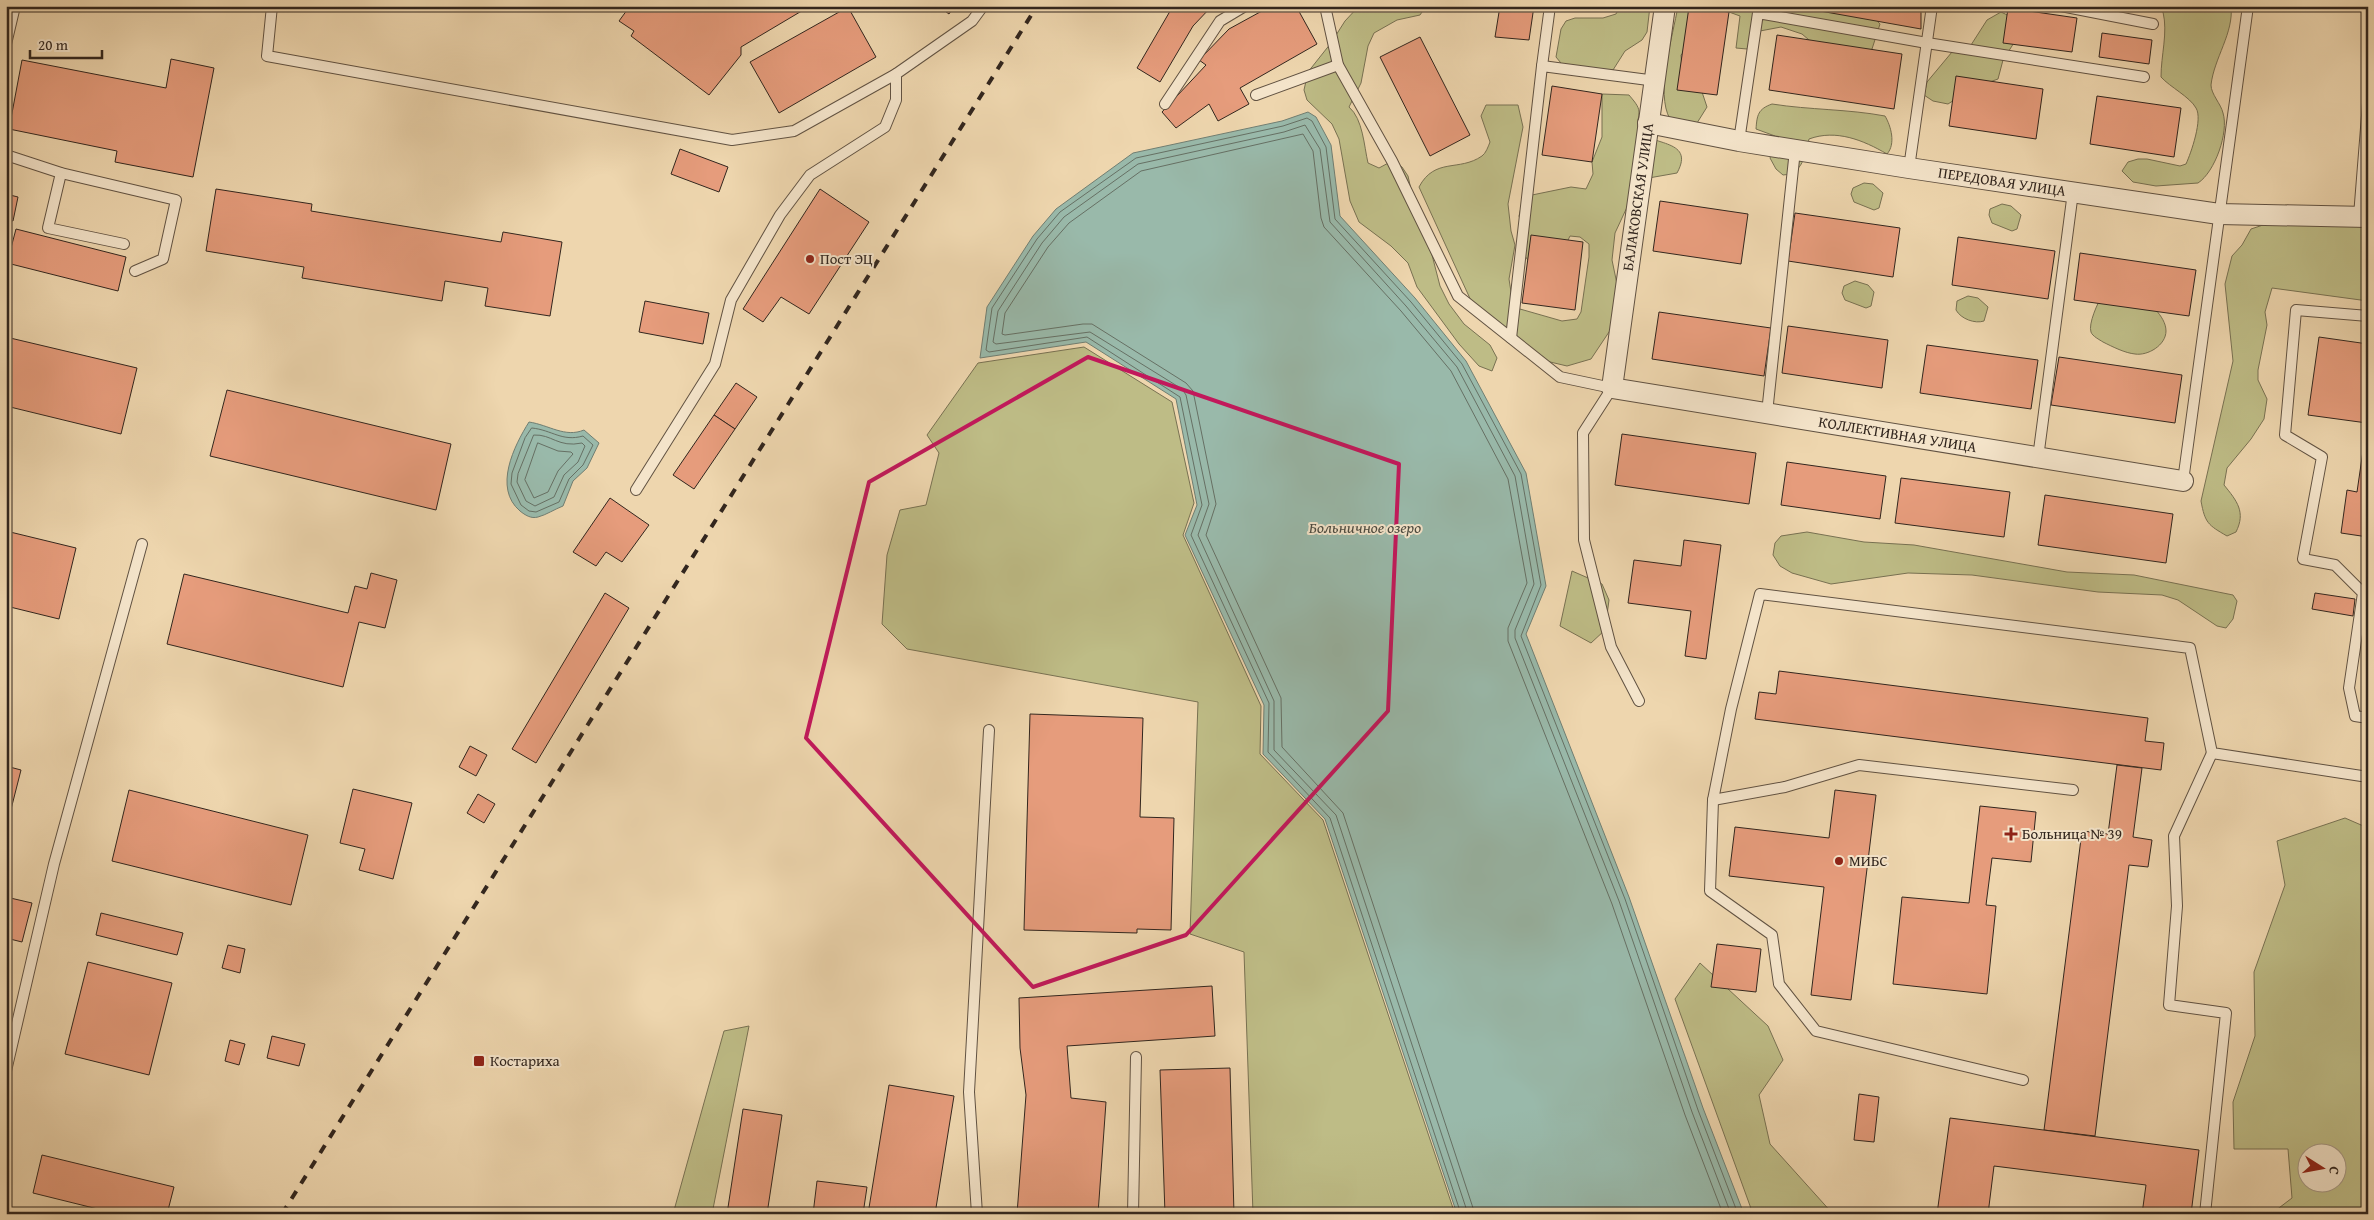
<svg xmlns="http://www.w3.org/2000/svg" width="2374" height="1220" font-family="'Gentium Book Plus',serif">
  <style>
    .green { fill: #bebc86; stroke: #787152; fill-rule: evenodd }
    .water { fill: #99b9aa; stroke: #707e72 }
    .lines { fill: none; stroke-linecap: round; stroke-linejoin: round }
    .shore { stroke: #667064; stroke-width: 1 }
    .building { fill: #e69c7c; stroke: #32261e }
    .service-casing { stroke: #615242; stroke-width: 12 }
    .minor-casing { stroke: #615242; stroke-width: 22 }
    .service { stroke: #f4e4ca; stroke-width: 10 }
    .minor { stroke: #f4e4ca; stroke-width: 20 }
    .rail { stroke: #32261e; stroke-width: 4; stroke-dasharray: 9 9; stroke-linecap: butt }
    .marked { fill: none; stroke: #c2185b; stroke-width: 4; stroke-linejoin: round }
    .poi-dot { fill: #8f2418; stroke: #f4e4ca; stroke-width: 2 }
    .labels { text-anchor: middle; stroke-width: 4; stroke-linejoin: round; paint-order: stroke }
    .street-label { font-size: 15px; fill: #32261e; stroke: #f4e4ca }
    .poi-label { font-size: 15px; fill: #32261e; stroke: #f4e4ca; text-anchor: start }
    .water-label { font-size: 16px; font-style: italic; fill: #4c4b41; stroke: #f4e4ca }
  </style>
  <rect width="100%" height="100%" fill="#eed6ae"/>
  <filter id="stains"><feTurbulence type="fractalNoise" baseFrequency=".004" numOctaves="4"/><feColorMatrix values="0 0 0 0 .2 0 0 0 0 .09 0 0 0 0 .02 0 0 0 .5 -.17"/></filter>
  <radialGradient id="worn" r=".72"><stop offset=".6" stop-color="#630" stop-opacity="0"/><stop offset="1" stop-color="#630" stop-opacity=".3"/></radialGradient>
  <g class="green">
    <path d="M 1359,6 L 1426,6 L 1420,15 L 1397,20 L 1374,33 L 1368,46 L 1361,83 L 1349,107 C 1363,119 1364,146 1368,163 L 1379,168 L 1392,161 L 1402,167 L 1408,176 L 1418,221 L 1432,255 L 1440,286 L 1449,304 L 1464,324 L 1490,345 L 1497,358 L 1492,371 L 1479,366 L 1459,344 L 1417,287 L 1408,263 L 1391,246 L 1359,222 L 1350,201 L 1339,139 L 1332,124 L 1307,100 L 1304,90 L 1308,72 L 1331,43 L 1345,21 Z"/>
    <path d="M 1620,6 L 1650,6 L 1647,32 L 1642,40 L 1625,51 L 1613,70 L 1565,68 L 1556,57 L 1561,29 L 1566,21 L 1575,18 L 1603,18 L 1616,14 Z"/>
    <path d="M 1678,6 L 1863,6 L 1880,24 L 1872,49 L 1853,61 L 1829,57 L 1802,34 L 1781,27 L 1760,31 L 1747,49 L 1736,48 L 1740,16 L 1729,12 L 1717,14 L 1681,55 L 1682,68 L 1702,92 L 1707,107 L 1697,123 L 1670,119 C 1655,93 1673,36 1678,6 Z"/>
    <path d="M 2123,6 L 2231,6 C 2234,33 2214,58 2211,85 C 2211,94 2221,104 2223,113 C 2229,132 2215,172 2198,183 L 2156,186 L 2133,182 L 2122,171 L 2128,162 L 2138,159 L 2147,159 L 2180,166 L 2186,164 C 2191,153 2203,119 2196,108 C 2190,97 2170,87 2161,77 C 2161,55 2168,33 2163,12 L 2147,7 Z"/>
    <path d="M 2001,12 L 2026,24 L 2003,60 L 1998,79 L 1973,88 L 1948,104 L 1933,101 L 1924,95 L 1927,82 L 1952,52 L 1971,45 L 1987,20 Z"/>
    <path d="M 1602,94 L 1629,95 C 1633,100 1639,106 1639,112 C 1639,117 1637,123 1638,128 C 1645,147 1697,137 1677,173 L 1643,179 L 1635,190 L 1615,233 L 1612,260 L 1617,284 L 1613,326 L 1591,359 L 1567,366 L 1546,361 L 1478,316 L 1419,187 C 1435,157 1459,172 1482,156 C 1486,153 1488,147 1490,142 L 1481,116 L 1486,105 L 1518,105 L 1523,127 L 1508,204 L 1511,231 L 1515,245 L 1509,279 L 1511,292 L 1514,305 L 1520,309 L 1562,321 L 1577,319 L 1581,312 L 1589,257 L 1589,244 L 1580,237 L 1570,236 L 1551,275 L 1539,276 L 1525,256 L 1525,235 L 1519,216 L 1521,208 L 1532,195 L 1571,187 L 1586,189 L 1593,174 L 1592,162 L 1602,137 Z"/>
    <path d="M 1772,104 C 1810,110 1848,109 1885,116 C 1891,126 1896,144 1887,154 C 1863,140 1836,129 1809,139 C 1805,155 1803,174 1783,175 L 1776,169 L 1770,158 L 1777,139 L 1775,136 L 1756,129 C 1757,115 1758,109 1772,104 Z"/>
    <path d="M 1864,183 L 1873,184 L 1883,193 L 1879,208 L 1874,210 L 1854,202 L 1851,194 L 1853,188 Z"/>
    <path d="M 2002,204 L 2011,206 L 2021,215 L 2017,229 L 2012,231 L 1992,223 L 1989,215 L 1990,209 Z"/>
    <path d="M 2286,205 L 2368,219 L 2368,301 L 2272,288 L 2265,312 L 2267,325 L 2258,370 L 2258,380 L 2267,399 L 2264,419 L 2251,439 L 2227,468 L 2224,485 C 2237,501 2246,512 2236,532 L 2227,536 C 2208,525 2205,523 2201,501 L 2233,361 L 2225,284 L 2232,256 L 2242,245 L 2251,229 L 2263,225 L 2280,207 Z"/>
    <path d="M 1855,281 L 1868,285 L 1874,292 L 1871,306 L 1866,308 L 1845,300 L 1842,293 L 1844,286 Z"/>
    <path d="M 1968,296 L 1978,298 L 1988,307 L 1984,321 C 1975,324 1961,319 1956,310 L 1957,301 Z"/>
    <path d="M 2102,296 L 2156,310 C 2161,316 2166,323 2166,331 C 2166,345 2148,356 2135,354 C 2125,353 2113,347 2103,342 C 2100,340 2092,336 2091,332 C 2088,324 2098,302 2102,296 Z"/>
    <path d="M 1084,347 L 1172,402 L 1194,503 L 1183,535 L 1261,706 L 1260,754 L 1323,820 L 1455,1214 L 1253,1214 L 1244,952 L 1190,934 L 1198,702 L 907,649 L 882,624 L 887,555 L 900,510 L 926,505 L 939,453 L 927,435 L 978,363 Z"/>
    <path d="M 1807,532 L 1864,542 L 1914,545 L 2067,572 L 2134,575 L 2233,595 L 2237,601 L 2233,619 L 2226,628 L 2217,626 L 2178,600 L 2162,595 L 2098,592 L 1972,575 L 1908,573 L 1831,584 L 1792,573 L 1780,566 L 1773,555 L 1775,543 L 1781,536 Z"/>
    <path d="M 1572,571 L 1602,584 L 1609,600 L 1605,630 L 1591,643 L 1560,626 Z"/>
    <path d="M 2345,818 L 2368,828 L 2368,1214 L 2271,1214 L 2292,1198 L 2288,1149 L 2234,1149 L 2233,1102 L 2255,1036 L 2254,972 L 2285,885 L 2277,841 ZM 2306,1152 L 2336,1152 L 2336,1182 L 2306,1182 Z"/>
    <path d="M 1700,963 L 1768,1026 L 1783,1060 L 1759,1095 L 1770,1144 L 1833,1214 L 1753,1214 L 1675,999 Z"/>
    <path d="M 749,1026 L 712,1214 L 673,1214 L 724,1031 Z"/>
  </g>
  <g class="water">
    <path d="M 1308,112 L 1316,117 L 1331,145 L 1340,216 L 1415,298 L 1466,361 L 1526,473 L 1546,586 L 1526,634 L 1629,897 L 1703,1108 L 1744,1214 L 1457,1214 L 1325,819 L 1263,754 L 1264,705 L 1185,535 L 1197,505 L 1176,399 L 1086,342 L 980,358 L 987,307 L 1033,236 L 1056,209 L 1133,153 L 1282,121 Z"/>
    <path d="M 529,422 C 549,425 565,438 584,430 L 599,443 L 587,468 L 573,481 L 563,506 C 555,509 546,515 538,517 C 531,519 525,515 520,511 C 493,488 514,446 529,422 Z"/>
  </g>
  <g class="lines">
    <g class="shore">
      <path d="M 532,428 C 552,430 562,442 583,436 L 593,445 L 583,465 L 569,479 L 559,502 L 536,512 L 529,511 L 521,505 L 511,484 L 512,473 L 525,438 Z"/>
      <path d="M 534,435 C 552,434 558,448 582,443 L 585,446 L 578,462 L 564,475 L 554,497 L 535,506 L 526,501 L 517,482 L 518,474 Z"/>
      <path d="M 538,443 L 558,451 L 571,452 L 573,454 L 558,471 L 548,492 L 534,498 L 525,480 Z"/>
      <path d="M 1461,1214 L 1330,818 L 1268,752 L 1269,703 L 1191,535 L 1202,505 L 1180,397 L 1087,337 L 989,352 L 986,350 L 992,308 L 1037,239 L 1060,212 L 1136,158 L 1283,126 L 1307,118 L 1312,121 L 1326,147 L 1335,219 L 1411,302 L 1462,364 L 1521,474 L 1541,585 L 1521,636 L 1625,899 L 1698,1110 L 1738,1214"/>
      <path d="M 1468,1214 L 1336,815 L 1274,750 L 1274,701 L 1198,535 L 1209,504 L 1186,395 L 1182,389 L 1090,332 L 996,344 L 993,342 L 998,311 L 1042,243 L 1064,217 L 1138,164 L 1284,132 L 1305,125 L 1320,149 L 1330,222 L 1406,306 L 1457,367 L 1515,476 L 1534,584 L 1515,630 L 1515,638 L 1619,901 L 1692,1112 L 1731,1214"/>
      <path d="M 1475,1214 L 1343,813 L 1282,747 L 1281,698 L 1206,535 L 1216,504 L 1193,391 L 1186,383 L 1092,324 L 1083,324 L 1005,335 L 1002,334 L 1005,313 L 1048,247 L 1069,223 L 1141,171 L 1303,134 L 1313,151 L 1321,218 L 1324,227 L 1401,311 L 1451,371 L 1508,479 L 1527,583 L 1508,628 L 1508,641 L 1612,904 L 1685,1115 L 1723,1214"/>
    </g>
  </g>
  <g class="building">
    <path d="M 630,6 L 804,6 L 805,9 L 741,47 L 741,55 L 709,95 L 631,36 L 634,31 L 619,21 Z"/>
    <path d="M 938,6 L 954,6 L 949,14 Z"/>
    <path d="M 1173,6 L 1212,6 L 1193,26 L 1160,82 L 1137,68 Z"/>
    <path d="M 1271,6 L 1296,6 L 1317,44 L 1240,88 L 1249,104 L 1218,121 L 1209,104 L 1176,128 L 1162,112 L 1206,65 L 1199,60 L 1229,29 Z"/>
    <path d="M 1500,6 L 1534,6 L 1529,40 L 1495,37 Z"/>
    <path d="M 1792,6 L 1921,6 L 1921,29 Z"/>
    <path d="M 848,7 L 876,57 L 779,113 L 750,62 Z"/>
    <path d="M 1689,7 L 1729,12 L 1717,95 L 1677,90 Z"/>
    <path d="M 2008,8 L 2077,18 L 2072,52 L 2003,43 Z"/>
    <path d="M 2102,33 L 2152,40 L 2149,64 L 2099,57 Z"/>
    <path d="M 1777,35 L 1902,54 L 1894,109 L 1769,90 Z"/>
    <path d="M 1420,37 L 1470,135 L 1430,156 L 1380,57 Z"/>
    <path d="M 171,59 L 214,68 L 193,177 L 115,162 L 117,151 L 9,129 L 22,60 L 166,88 Z"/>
    <path d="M 1956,76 L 2043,89 L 2036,139 L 1949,126 Z"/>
    <path d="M 1552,86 L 1602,94 L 1592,162 L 1542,155 Z"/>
    <path d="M 2097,96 L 2181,108 L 2174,157 L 2090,144 Z"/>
    <path d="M 680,149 L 728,167 L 719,192 L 671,174 Z"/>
    <path d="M 216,189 L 312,204 L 311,211 L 501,242 L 503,232 L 562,242 L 550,316 L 485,306 L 488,288 L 445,281 L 442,301 L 302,278 L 304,267 L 206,251 Z"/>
    <path d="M 820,189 L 869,222 L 809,314 L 781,297 L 763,322 L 743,309 Z"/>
    <path d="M 6,194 L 18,197 L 13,221 L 6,219 Z"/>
    <path d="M 1660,201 L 1748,214 L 1741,264 L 1653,251 Z"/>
    <path d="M 1795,213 L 1900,228 L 1893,277 L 1788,261 Z"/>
    <path d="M 16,229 L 126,257 L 118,291 L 7,263 Z"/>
    <path d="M 1531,235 L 1583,242 L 1575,310 L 1522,303 Z"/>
    <path d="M 1958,237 L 2055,251 L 2048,299 L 1952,285 Z"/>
    <path d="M 2080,253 L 2196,270 L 2189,316 L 2074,300 Z"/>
    <path d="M 645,301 L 709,313 L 703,344 L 639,332 Z"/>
    <path d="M 1659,312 L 1771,328 L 1764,376 L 1652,359 Z"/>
    <path d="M 1788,326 L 1888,340 L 1882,388 L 1782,373 Z"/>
    <path d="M 6,337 L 137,368 L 121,434 L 6,406 Z"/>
    <path d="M 2319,337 L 2368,344 L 2368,537 L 2341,533 L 2347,490 L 2357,492 L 2367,423 L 2308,415 Z"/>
    <path d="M 1927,345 L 2038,360 L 2031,409 L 1920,393 Z"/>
    <path d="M 2059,357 L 2182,375 L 2175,423 L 2051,405 Z"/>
    <path d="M 736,383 L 757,397 L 735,429 L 714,415 Z"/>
    <path d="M 227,390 L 451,444 L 436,510 L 210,456 Z"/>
    <path d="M 714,415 L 735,429 L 694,489 L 673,475 Z"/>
    <path d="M 1622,434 L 1756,453 L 1749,504 L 1615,485 Z"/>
    <path d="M 1787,462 L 1886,476 L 1880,519 L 1781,505 Z"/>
    <path d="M 1901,478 L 2010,492 L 2004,537 L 1895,523 Z"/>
    <path d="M 2045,495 L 2173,514 L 2166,563 L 2038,545 Z"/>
    <path d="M 610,498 L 649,525 L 622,562 L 606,552 L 596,566 L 573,552 Z"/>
    <path d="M 6,531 L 76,548 L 59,619 L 6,606 Z"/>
    <path d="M 1684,540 L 1721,545 L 1706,659 L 1685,656 L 1691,611 L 1628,603 L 1634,560 L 1681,566 Z"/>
    <path d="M 371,573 L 397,580 L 385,628 L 359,622 L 343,687 L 167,644 L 184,574 L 348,613 L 355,586 L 367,589 Z"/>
    <path d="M 605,593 L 629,608 L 536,763 L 512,749 Z"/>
    <path d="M 2315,593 L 2355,599 L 2353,616 L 2312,609 Z"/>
    <path d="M 1779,671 L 2148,718 L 2145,741 L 2164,743 L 2161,770 L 1755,719 L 1759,692 L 1776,694 Z"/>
    <path d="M 1030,714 L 1143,718 L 1140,817 L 1174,818 L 1171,930 L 1137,929 L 1137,933 L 1024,930 Z"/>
    <path d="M 470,746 L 487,755 L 476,776 L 459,767 Z"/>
    <path d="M 2117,765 L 2142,768 L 2133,837 L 2152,840 L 2148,867 L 2129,865 L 2095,1136 L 2044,1130 L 2082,831 L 2108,834 Z"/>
    <path d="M 6,766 L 21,770 L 6,829 Z"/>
    <path d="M 353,789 L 412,803 L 393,879 L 359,870 L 365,849 L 340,843 Z"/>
    <path d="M 129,790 L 308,835 L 291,905 L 112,861 Z"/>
    <path d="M 1835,790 L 1876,795 L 1851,1000 L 1811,995 L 1824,887 L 1729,876 L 1735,827 L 1829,838 Z"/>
    <path d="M 478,794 L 495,804 L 484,823 L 467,813 Z"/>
    <path d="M 1980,806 L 2036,812 L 2031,862 L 1992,858 L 1986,905 L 1996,906 L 1987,994 L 1893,984 L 1902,897 L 1969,903 Z"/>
    <path d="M 6,897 L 32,903 L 22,942 L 6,938 Z"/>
    <path d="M 101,913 L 183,933 L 177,955 L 96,935 Z"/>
    <path d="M 1717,944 L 1761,949 L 1756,992 L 1711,987 Z"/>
    <path d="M 228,945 L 245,949 L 240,973 L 222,968 Z"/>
    <path d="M 88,962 L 172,983 L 149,1075 L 65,1054 Z"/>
    <path d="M 1212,986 L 1215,1036 L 1067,1046 L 1071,1098 L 1106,1102 L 1098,1214 L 1017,1214 L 1026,1095 L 1020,1048 L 1019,998 Z"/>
    <path d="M 272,1036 L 305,1044 L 299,1066 L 267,1058 Z"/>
    <path d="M 230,1040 L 245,1044 L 239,1065 L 225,1061 Z"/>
    <path d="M 1230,1068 L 1234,1214 L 1165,1214 L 1160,1070 Z"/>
    <path d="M 889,1085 L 954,1096 L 935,1214 L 868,1214 Z"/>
    <path d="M 1859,1094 L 1879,1097 L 1874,1142 L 1854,1140 Z"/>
    <path d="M 743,1109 L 782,1115 L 767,1214 L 727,1214 Z"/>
    <path d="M 1950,1118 L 2199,1150 L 2191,1214 L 2142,1214 L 2146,1185 L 1994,1166 L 1988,1214 L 1937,1214 Z"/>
    <path d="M 42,1155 L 174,1187 L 167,1214 L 118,1214 L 33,1193 Z"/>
    <path d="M 817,1181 L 867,1187 L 863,1214 L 813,1214 Z"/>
  </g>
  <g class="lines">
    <defs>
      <g id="service">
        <path d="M 272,6 L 267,56 L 732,140 L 794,131 L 896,74"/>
        <path d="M 1325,6 L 1338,65 L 1392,161 L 1458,296 L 1560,377 L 1612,388 L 1583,433 L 1584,540 L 1611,647 L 1639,701"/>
        <path d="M 2061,6 L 2153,24"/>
        <path d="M 6,44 L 15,6"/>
        <path d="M 1542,66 L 1550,6"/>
        <path d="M 1256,95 L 1338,65"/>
        <path d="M 1165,104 L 1220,21 L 1245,6"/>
        <path d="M 1739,141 L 1758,13 L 1927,43 L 2144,77"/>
        <path d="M 6,155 L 61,173 L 176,200 L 163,259 L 135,271"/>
        <path d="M 1909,168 L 1932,6"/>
        <path d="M 61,173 L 48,228 L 124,244"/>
        <path d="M 2359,216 L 2368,103"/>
        <path d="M 2368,316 L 2296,310 L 2285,435 L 2322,457 L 2303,559 L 2335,565 L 2363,593 L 2349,688 L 2355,716 L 2368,718"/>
        <path d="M 1511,338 L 1542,66 L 1656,81"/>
        <path d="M 1767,413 L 1795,150"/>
        <path d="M 2038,458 L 2073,192"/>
        <path d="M 2183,481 L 2248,6"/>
        <path d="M 636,490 L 715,364 L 731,300 L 780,215 L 810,175 L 885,127 L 896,100 L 896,74 L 972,21 L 983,6"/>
        <path d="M 2073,790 L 1859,765 L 1785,787 L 1713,800 L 1731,709 L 1760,594 L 2190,648 L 2212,753 L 2368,777"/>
        <path d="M 1713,800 L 1710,891 L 1772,935 L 1779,984 L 1816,1031 L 2023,1080"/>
        <path d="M 6,1071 L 54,864 L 142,544"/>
        <path d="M 977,1214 L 969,1092 L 989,730"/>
        <path d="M 1133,1214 L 1136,1057"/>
        <path d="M 2205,1214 L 2226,1013 L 2169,1005 L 2177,906 L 2174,836 L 2212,753"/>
      </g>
      <g id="minor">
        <path id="s1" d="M 1665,6 L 1612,388 L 2183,481"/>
        <path id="s2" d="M 1648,123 L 1739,141 L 1909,168 L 2219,214 L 2368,217"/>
      </g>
    </defs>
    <use href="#service" class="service-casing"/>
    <use href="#minor" class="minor-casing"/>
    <use href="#service" class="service"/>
    <use href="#minor" class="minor"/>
    <path class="rail" d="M 282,1214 L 1037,6"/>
  </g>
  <path class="marked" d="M 1088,357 L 1399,464 L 1388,711 L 1186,935 L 1033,987 L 806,738 L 869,482 Z"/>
  <g class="poi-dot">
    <circle cx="810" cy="259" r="5"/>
    <path d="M2008.5 826.5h5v5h5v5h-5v5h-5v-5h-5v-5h5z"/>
    <circle cx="1839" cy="861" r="5"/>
    <rect x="473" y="1055" width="12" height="12" rx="2.5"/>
  </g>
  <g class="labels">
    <g class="street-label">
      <text dy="5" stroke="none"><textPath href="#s2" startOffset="359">ПЕРЕДОВАЯ УЛИЦА</textPath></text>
      <text transform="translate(1638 197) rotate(-82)" y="5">БАЛАКОВСКАЯ УЛИЦА</text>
      <text dy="5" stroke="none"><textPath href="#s1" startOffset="675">КОЛЛЕКТИВНАЯ УЛИЦА</textPath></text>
    </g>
    <g class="poi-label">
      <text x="820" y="264">Пост ЭЦ</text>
      <text x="2022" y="839">Больница № 39</text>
      <text x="1849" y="866">МИБС</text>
      <text x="490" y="1066">Костариха</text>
    </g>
    <g class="water-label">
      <text x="1365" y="533">Больничное озеро</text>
    </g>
  </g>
  <rect width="2374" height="1220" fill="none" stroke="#eed6ae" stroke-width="25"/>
  <rect x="8" y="8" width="2359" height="1205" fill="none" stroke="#32261e" stroke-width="2.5"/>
  <rect x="12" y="12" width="2349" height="1195" fill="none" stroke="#32261e"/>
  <g transform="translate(2322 1168) rotate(101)"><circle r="24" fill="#f4e4ca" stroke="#a69885"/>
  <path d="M0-4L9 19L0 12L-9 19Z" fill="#8f2418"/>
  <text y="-8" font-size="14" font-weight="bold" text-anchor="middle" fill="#32261e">С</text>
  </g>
  <path d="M30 50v8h72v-8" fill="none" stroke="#32261e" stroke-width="2.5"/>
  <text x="38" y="50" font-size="15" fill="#32261e" stroke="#f4e4ca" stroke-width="4" paint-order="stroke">20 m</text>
  <rect width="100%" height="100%" filter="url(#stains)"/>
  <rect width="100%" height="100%" fill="url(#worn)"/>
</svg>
